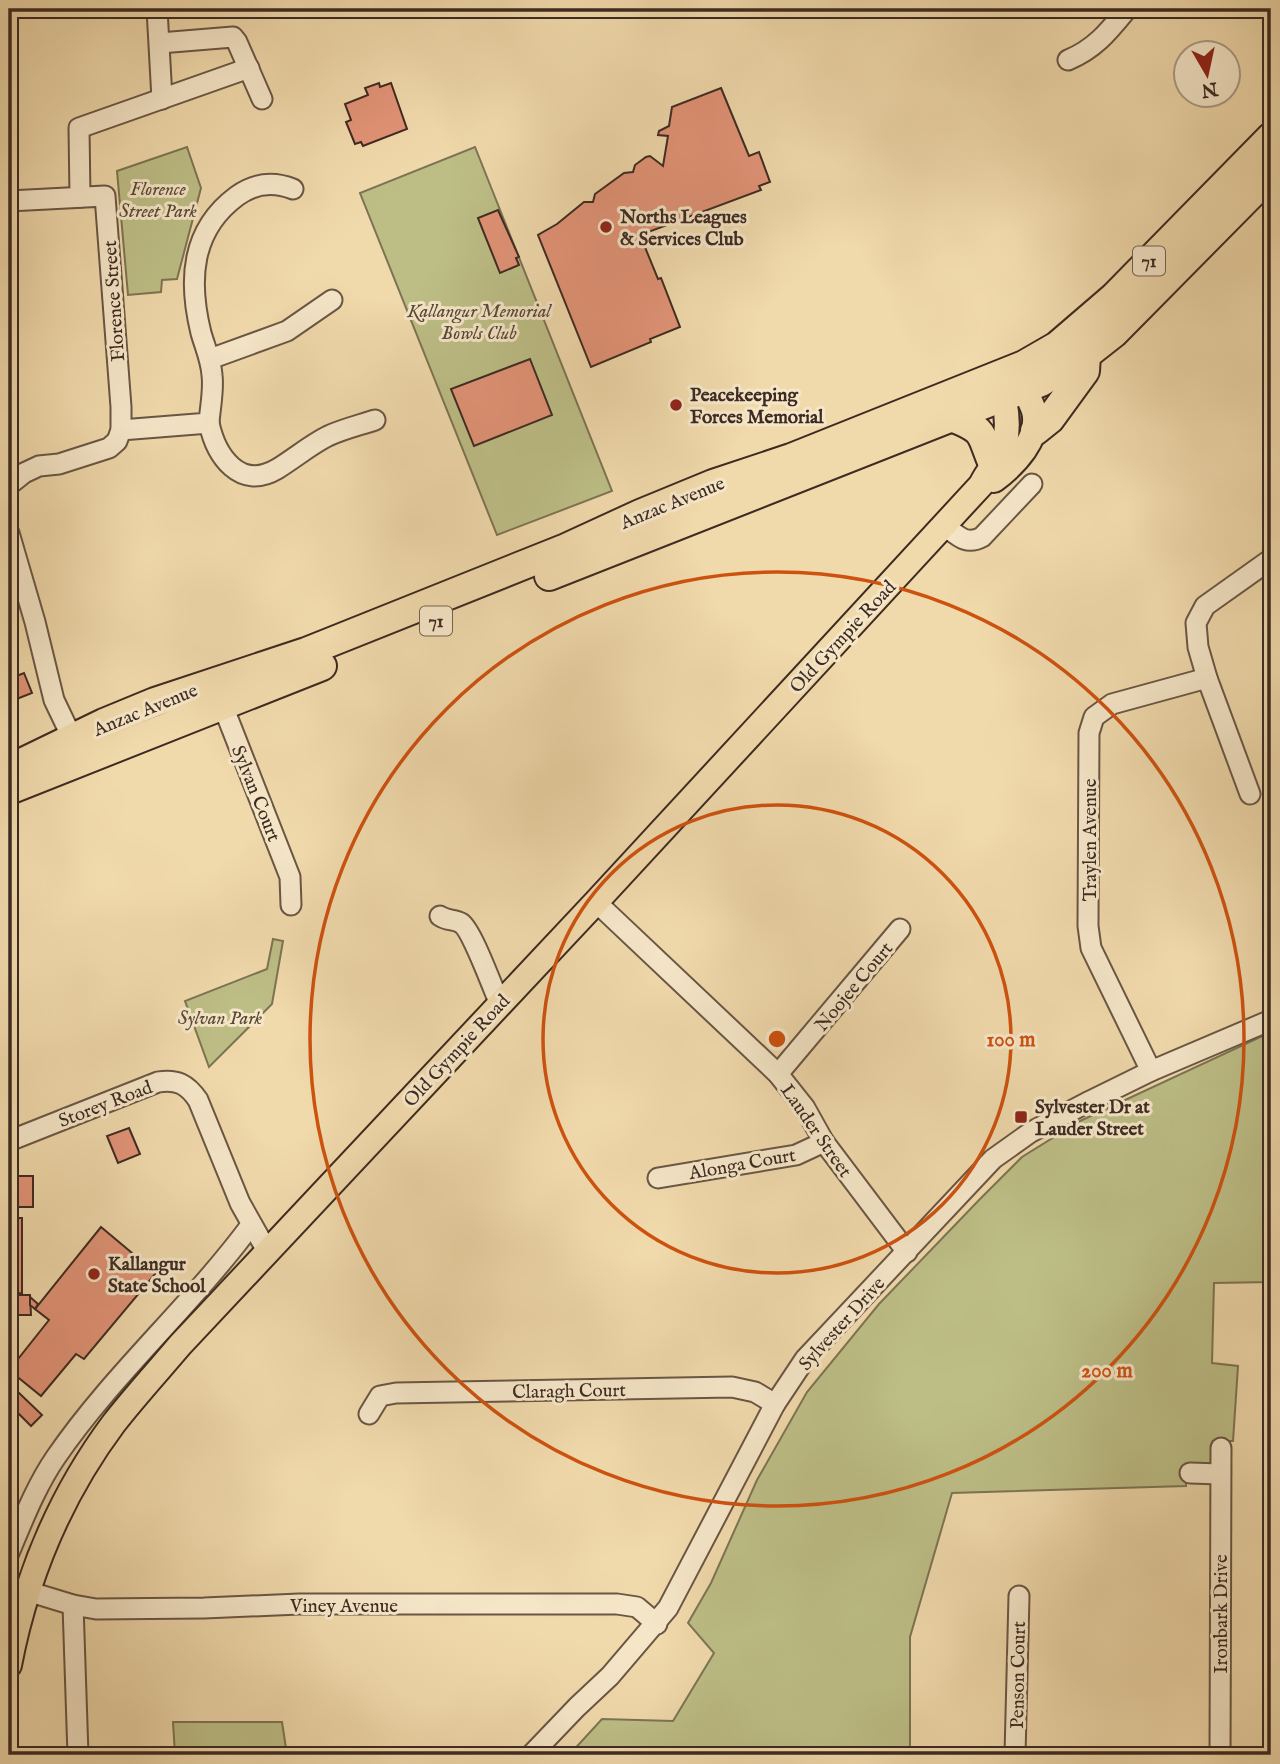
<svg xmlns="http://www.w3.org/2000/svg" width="1280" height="1764" font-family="'IM FELL English',serif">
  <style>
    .green { fill: #bdbe86; stroke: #7d7454; stroke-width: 2 }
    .building { fill: #e29377; stroke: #3d2a22; stroke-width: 2 }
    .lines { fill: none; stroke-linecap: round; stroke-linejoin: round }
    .minor-casing { stroke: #6a5644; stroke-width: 23 }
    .major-casing { stroke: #3d2a22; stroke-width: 28 }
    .highway-casing { stroke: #3d2a22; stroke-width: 32 }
    .minor { stroke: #f5e6c8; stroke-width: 19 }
    .major { stroke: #f0d9ab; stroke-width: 24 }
    .highway { stroke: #f0d9ab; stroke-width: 28 }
    .ring { fill: none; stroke: #ce520f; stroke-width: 3.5 }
    .poi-dot { fill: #8f2418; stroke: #f5e6c8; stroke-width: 2.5 }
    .labels { text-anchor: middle; stroke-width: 6; stroke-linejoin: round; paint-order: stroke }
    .shield { fill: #f5e6c8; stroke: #746254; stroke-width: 2 }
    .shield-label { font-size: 18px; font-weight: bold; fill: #3d2a22 }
    .park-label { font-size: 19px; font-style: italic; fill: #574836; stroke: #f5e6c8 }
    .poi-label { font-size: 19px; font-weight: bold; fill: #3d2a22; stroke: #f5e6c8; text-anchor: start }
    .street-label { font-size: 19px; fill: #3d2a22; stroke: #f5e6c8 }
    .centre { fill: #ce520f; stroke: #f5e6c8; stroke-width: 3.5 }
    .ring-label { font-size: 21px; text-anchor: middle; font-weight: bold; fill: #ce520f; stroke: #f5e6c8; stroke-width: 6; stroke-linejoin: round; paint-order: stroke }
  </style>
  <rect width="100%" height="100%" fill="#f0d9ab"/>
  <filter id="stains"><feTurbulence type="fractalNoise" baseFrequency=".00286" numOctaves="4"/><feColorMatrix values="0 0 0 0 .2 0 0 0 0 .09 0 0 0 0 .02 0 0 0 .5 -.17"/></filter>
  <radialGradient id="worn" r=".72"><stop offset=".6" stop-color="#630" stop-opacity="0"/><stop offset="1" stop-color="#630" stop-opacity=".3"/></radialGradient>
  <g class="green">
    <path d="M 187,147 L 201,188 L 177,279 L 162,280 L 161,292 L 128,295 L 117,171 Z"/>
    <path d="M 475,147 L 612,491 L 497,535 L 360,193 Z"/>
    <path d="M 273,939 L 283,941 L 272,1004 L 209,1067 L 185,1001 L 267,969 Z"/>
    <path d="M 1271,1032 L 1271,1282 L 1214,1283 L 1212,1363 L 1238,1366 L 1233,1441 L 1213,1441 C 1214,1469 1208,1467 1186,1481 L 1186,1486 L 952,1493 L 910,1637 L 910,1755 L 569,1755 L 602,1719 L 673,1721 L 714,1653 L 688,1623 L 711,1583 L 757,1480 L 807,1392 L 879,1304 L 980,1199 L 1022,1157 L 1080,1121 Z"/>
    <path d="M 173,1722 L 282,1722 L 287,1755 L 175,1755 Z"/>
  </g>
  <g class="building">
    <path d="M 379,83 L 380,87 L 391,83 L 407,129 L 363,146 L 361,142 L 355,144 L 346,122 L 351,120 L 345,104 L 368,95 L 365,88 Z"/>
    <path d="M 721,88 L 749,156 L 759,152 L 770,182 L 759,186 L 761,190 L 640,235 L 658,279 L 661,278 L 680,327 L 650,339 L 651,342 L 591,367 L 538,235 L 557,224 L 584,202 L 593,202 L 595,194 L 624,173 L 633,172 L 635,165 L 646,157 L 650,156 L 663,166 L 668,136 L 658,135 L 659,131 L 669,126 L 672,107 Z"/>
    <path d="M 498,210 L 519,257 L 516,258 L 519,265 L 500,273 L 478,218 Z"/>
    <path d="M 530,359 L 552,415 L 474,446 L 451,389 Z"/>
    <path d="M 24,673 L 32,693 L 9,702 L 9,679 Z"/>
    <path d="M 129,1128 L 140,1154 L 118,1163 L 107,1136 Z"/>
    <rect x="9" y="1176" width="24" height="31"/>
    <path d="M 9,1218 L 22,1218 L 22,1293 L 9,1294 Z"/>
    <path d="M 101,1227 L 156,1273 L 84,1359 L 76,1354 L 41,1396 L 9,1370 L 9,1357 L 12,1353 L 18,1359 L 49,1320 L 35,1309 Z"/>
    <path d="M 9,1295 L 30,1295 L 31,1315 L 9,1315 Z"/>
    <path d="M 30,1297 L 38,1304 L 35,1309 L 30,1305 Z"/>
    <path d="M 17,1391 L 42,1415 L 31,1426 L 9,1404 L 9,1399 Z"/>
    <path d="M 9,1453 L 17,1457 L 9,1474 Z"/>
  </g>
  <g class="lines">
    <defs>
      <g id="minor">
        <path d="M 157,9 L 162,99"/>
        <path d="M 160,43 L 233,37 L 237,42 L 262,99"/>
        <path d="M 1068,60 C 1095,49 1109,31 1127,9"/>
        <path d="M 80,197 L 79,128 L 249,68"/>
        <path d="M 9,201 L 105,196 L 121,407 L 121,430 L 117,441 L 109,448 L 59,464 L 39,466 L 24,473 L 9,485"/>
        <path d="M 210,359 L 287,331 L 332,300"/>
        <path d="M 209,423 C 216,456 240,491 277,469 C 295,458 310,445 328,436 C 343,429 360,425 375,420"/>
        <path d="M 121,430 L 209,423 C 210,408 214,390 212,375 C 211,360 205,347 201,333 C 188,280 191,230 237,196 C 255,183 273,181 293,189"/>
        <path d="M 945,526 C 957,535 966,546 982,537 L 1032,484"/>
        <path d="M 9,533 L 35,622 L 54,700 L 77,748"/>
        <path d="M 219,696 L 290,877 L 291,905"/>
        <path d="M 1250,794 L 1207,678 L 1198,647 L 1196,623 L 1205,606 L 1271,559"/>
        <path d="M 596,902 L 778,1074 L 805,1108 L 824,1142 L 907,1252"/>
        <path d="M 440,916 C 447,921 454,919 461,923 C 472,930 493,989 500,1004"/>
        <path d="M 1151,1071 L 1091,948 L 1088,926 L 1089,733 L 1094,717 L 1112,704 L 1207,678"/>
        <path d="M 778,1074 L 900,929"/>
        <path d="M 9,1141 L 158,1082 C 177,1079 187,1084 198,1100 L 240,1203 L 267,1251"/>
        <path d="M 658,1178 L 796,1155 L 824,1142"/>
        <path d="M 369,1414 L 380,1396 L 396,1393 L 732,1387 L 755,1392 L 775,1404"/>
        <path d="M 1190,1473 L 1220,1474"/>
        <path d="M 9,1553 C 23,1520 36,1486 56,1457 C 113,1374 191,1306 251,1225"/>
        <path d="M 27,1591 L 73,1605 L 96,1609 L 204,1608 L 299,1604 L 617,1604 L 637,1607 L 657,1624"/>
        <path d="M 73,1605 L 78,1755"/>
        <path d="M 531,1755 L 577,1707 L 610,1676 L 668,1608 L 775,1404 L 805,1359 L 993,1159 L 1031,1132 L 1090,1101 L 1151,1071 L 1271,1020"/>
        <path d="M 1015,1755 L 1019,1596"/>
        <path d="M 1220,1755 L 1221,1448"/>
      </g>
      <g id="major">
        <path d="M 994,480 C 1014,465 1041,438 1034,411 C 1030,398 1021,384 1015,371"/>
        <path d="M 9,1665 C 26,1577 61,1494 114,1423 C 135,1396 158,1371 180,1345 L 596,902 L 981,485 C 986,474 993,467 999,456 C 1013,433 1006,402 998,378"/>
      </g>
      <g id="highway">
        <path d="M 954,418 C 987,431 980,435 993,464"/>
        <path d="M 1035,431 L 1050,419 L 1085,371 L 1086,355"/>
        <path d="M 549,576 L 1041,382 L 1086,355 L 1114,333 L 1271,174"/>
        <path d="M 9,769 L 104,723 L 155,702 L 306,652 L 566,548 L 640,514 L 713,484 L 791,458 L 1024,365 L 1057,346 L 1114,297 L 1271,137"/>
        <path d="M 9,790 L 322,666"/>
      </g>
    </defs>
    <use href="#minor" class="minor-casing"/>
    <use href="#major" class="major-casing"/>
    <use href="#highway" class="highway-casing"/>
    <use href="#minor" class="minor"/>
    <use href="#major" class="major"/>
    <use href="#highway" class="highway"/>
  </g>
  <g class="ring">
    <circle cx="777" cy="1039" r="234"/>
    <circle cx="777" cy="1039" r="467"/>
  </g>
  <g class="poi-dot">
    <circle cx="606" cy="227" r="7"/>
    <circle cx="676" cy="405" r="7"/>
    <rect x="1014" y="1110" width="14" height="14" rx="3.5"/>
    <circle cx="94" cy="1274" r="7"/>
  </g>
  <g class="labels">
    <g class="shield">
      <rect x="1133" y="246.5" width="32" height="29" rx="5"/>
      <rect x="420" y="606.5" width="32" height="29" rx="5"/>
    </g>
    <g class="shield-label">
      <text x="1149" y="267">71</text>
      <text x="436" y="627">71</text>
    </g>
    <g class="park-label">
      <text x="158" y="195">Florence<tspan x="158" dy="22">Street Park</tspan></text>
      <text x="479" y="317">Kallangur Memorial<tspan x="479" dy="22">Bowls Club</tspan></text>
      <text x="220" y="1024">Sylvan Park</text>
    </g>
    <g class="poi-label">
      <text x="620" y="223">Norths Leagues<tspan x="620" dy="22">&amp; Services Club</tspan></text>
      <text x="690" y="401">Peacekeeping<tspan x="690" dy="22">Forces Memorial</tspan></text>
      <text x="1035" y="1113">Sylvester Dr at<tspan x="1035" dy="22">Lauder Street</tspan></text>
      <text x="108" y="1270">Kallangur<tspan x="108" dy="22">State School</tspan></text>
    </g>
    <g class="street-label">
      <text transform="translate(113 301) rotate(-94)" y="7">Florence Street</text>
      <text transform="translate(672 502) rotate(-22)" y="7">Anzac Avenue</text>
      <text transform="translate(842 636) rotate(-47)" y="7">Old Gympie Road</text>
      <text transform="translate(145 709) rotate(-22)" y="7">Anzac Avenue</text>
      <text transform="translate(257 793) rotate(68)" y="7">Sylvan Court</text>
      <text transform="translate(1089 840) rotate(-90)" y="7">Traylen Avenue</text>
      <text transform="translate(853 986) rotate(-50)" y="7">Noojee Court</text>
      <text transform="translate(456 1050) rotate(-47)" y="7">Old Gympie Road</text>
      <text transform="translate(105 1103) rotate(-21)" y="7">Storey Road</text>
      <text transform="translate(817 1130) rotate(55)" y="7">Lauder Street</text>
      <text transform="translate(742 1163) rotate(-10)" y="7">Alonga Court</text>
      <text transform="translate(841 1323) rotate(-48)" y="7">Sylvester Drive</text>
      <text transform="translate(569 1390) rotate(-1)" y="7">Claragh Court</text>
      <text x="344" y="1612">Viney Avenue</text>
      <text transform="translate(1220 1614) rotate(-90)" y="7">Ironbark Drive</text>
      <text transform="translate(1017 1675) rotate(-89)" y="7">Penson Court</text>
    </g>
  </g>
  <circle cx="777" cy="1039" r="10" class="centre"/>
  <g class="ring-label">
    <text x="1011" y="1046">100 m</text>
    <text x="1107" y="1377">200 m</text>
  </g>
  <rect width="1280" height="1764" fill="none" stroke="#f0d9ab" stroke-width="35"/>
  <rect x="10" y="10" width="1259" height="1743" fill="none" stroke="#3d2a22" stroke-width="3.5"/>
  <rect x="18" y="18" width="1245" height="1729" fill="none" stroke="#3d2a22" stroke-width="2"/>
  <g transform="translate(1207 74) rotate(171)"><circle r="33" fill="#f5e6c8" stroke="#ab9b86" stroke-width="2"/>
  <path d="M0-5L12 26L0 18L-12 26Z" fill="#8f2418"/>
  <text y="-10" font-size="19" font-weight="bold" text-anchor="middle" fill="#3d2a22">N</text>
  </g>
  <rect width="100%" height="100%" filter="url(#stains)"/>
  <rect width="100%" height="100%" fill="url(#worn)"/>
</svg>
